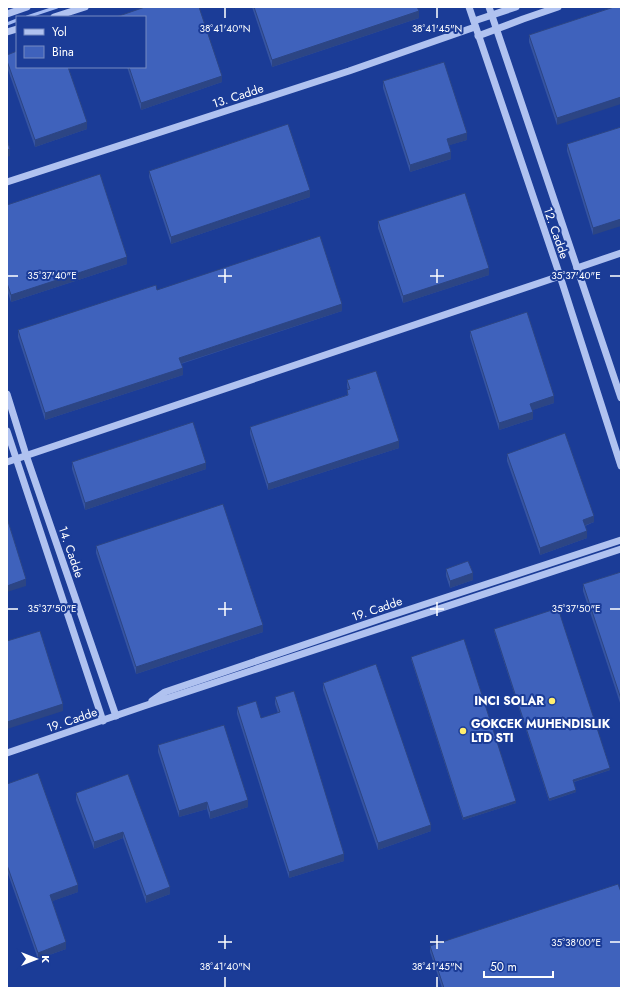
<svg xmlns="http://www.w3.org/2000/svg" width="628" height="995" font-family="Jost,sans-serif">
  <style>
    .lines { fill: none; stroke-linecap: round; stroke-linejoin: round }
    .stream { stroke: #a3baf2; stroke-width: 3 }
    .minor { stroke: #b0c2f0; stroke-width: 7 }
    .wall { fill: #3654a2 }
    .shaded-wall { fill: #2c4584 }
    .building { fill: #3f62bc; stroke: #2c4584 }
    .ticks { fill: none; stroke: #fff; stroke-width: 1.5 }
    .poi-dot { fill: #ffee6f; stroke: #1b3c97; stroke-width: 1.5 }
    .labels { text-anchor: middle; stroke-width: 4; stroke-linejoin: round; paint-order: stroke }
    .street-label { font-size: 12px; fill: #fff; stroke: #1b3c97 }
    .poi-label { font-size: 12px; font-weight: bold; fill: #fff; stroke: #1b3c97; text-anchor: end }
    .ticks-label { font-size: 10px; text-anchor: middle; fill: #fff; stroke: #1b3c97; stroke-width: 4; stroke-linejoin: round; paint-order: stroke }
  </style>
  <rect width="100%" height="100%" fill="#1b3c97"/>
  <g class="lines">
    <g class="stream">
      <path d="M 27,17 L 57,7"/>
      <path d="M 7,24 L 17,20"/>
    </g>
    <g class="minor">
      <path d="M 469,7 L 560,276 L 621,466"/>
      <path d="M 489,7 L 621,398"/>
      <path d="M 7,14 L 27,7"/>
      <path d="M 54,17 L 85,7"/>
      <path d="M 474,21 L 516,7"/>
      <path d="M 7,32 L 17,29"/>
      <path d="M 478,36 L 523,19 L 558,7"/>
      <path d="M 7,182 L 349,71 L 475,27"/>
      <path d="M 577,268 L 621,253"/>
      <path d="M 7,394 L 26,455 L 116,716"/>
      <path d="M 7,431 L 103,721"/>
      <path d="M 7,462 L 560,276"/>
      <path d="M 152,701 L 165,692 L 383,618 L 621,540"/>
      <path d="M 7,753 L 144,706 L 621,549"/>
    </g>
  </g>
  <g class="wall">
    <path d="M 252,7 L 417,7 L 419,18 L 272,67 Z"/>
    <path d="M 614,7 L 557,125 L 529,42 L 529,35 Z"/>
    <path d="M 7,55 L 87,129 L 35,147 L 7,67 Z"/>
    <path d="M 127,67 L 145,67 L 222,82 L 141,110 Z"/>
    <path d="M 383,81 L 467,140 L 449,145 L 451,159 L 410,172 L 383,88 Z"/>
    <path d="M 621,127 L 593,235 L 567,151 L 567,144 Z"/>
    <path d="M 149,171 L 310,197 L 171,244 L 149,177 Z"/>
    <path d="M 7,205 L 127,264 L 11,302 L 7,290 Z"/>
    <path d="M 378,221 L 489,275 L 403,303 L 378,228 Z"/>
    <path d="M 620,277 L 621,277 L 621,288 L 620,284 Z"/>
    <path d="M 157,290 L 342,311 L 181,364 L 183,375 L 45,420 L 18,337 L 18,330 Z"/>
    <path d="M 470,331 L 554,403 L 532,410 L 533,419 L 499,430 L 470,337 Z"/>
    <path d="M 347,380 L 399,448 L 268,490 L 250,434 L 250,427 L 347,395 L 347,390 L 348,390 L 347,387 Z"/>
    <path d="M 507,454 L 594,522 L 585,526 L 587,538 L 540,555 L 507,461 Z"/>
    <path d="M 72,462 L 206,469 L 85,510 L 72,469 Z"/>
    <path d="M 96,546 L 263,632 L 136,674 L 96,553 Z"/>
    <path d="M 446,569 L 473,580 L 450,588 L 446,576 Z"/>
    <path d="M 621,572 L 621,706 L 583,591 L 583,584 Z"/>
    <path d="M 494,629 L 610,770 L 574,782 L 576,792 L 549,801 L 494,631 Z"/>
    <path d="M 411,657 L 516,803 L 463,820 L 411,659 Z"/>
    <path d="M 323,683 L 431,831 L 378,850 L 323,690 Z"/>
    <path d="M 275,697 L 344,861 L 289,878 L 237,714 L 237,707 L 261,718 L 278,713 L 275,704 Z"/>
    <path d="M 158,745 L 248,807 L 210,819 L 207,809 L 179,817 L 158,752 Z"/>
    <path d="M 128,774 L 170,894 L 146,903 L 123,838 L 94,849 L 76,800 L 76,793 Z"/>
    <path d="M 7,784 L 78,892 L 52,901 L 66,949 L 38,959 L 7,871 Z"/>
    <path d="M 620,799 L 621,799 L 621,810 L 620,806 Z"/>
    <path d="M 430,946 L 621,988 L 442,988 L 430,952 Z"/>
  </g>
  <g class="shaded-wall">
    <path d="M 419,11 L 419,18 L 272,67 L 272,60 Z"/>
    <path d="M 222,76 L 222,82 L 141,110 L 141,103 Z"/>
    <path d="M 621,97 L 621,104 L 557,125 L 557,118 Z"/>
    <path d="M 87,122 L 87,129 L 35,147 L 35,140 Z"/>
    <path d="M 467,133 L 467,140 L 447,146 L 447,139 Z"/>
    <path d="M 10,149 L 10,156 L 7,157 L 7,150 Z"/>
    <path d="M 451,152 L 451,159 L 410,172 L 410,165 Z"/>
    <path d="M 310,190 L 310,197 L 171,244 L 171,237 Z"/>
    <path d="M 621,219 L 621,226 L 593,235 L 593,228 Z"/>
    <path d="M 127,257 L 127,264 L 11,302 L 11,295 Z"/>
    <path d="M 489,268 L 489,275 L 403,303 L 403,296 Z"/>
    <path d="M 342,304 L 342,311 L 179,364 L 179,358 Z"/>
    <path d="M 183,368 L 183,375 L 45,420 L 45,413 Z"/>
    <path d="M 554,396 L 554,403 L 530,411 L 530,404 Z"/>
    <path d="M 533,412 L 533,419 L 499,430 L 499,423 Z"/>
    <path d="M 399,441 L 399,448 L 268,490 L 268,484 Z"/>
    <path d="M 206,463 L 206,469 L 85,510 L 85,503 Z"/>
    <path d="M 594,516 L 594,522 L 583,526 L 583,520 Z"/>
    <path d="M 587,531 L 587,538 L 540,555 L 540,548 Z"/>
    <path d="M 473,573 L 473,580 L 450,588 L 450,581 Z"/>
    <path d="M 26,579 L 26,586 L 7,592 L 7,586 Z"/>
    <path d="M 263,625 L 263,632 L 136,674 L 136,667 Z"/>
    <path d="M 63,704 L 63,711 L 7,729 L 7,722 Z"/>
    <path d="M 610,768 L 610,770 L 573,782 L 573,780 Z"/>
    <path d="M 576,790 L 576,792 L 549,801 L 549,799 Z"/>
    <path d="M 248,800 L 248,807 L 210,819 L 210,812 Z"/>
    <path d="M 516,801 L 516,803 L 463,820 L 463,818 Z"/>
    <path d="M 207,802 L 207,809 L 179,817 L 179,811 Z"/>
    <path d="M 431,825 L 431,831 L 378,850 L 378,843 Z"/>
    <path d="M 123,832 L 123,838 L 94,849 L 94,842 Z"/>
    <path d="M 344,854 L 344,861 L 289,878 L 289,872 Z"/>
    <path d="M 78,885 L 78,892 L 50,902 L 50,895 Z"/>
    <path d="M 170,887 L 170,894 L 146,903 L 146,896 Z"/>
    <path d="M 66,942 L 66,949 L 38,959 L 38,953 Z"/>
  </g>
  <g class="building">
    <path d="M 145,7 L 199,7 L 222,76 L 141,103 L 129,67 L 145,67 L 145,17 L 116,17 Z"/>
    <path d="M 254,7 L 417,7 L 419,11 L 272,60 Z"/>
    <path d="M 614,7 L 621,7 L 621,97 L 557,118 L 529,35 Z"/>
    <path d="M 17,51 L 17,67 L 68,67 L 87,122 L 35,140 L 7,61 L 7,55 Z"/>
    <path d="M 444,62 L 467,133 L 447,139 L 451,152 L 410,165 L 383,81 Z"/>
    <path d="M 288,124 L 310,190 L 171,237 L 149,171 Z"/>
    <path d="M 621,127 L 621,219 L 593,228 L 567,144 Z"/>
    <path d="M 7,140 L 10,149 L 7,150 Z"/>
    <path d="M 100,174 L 127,257 L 11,295 L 7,283 L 7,205 Z"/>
    <path d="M 465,193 L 489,268 L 403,296 L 378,221 Z"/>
    <path d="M 320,236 L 342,304 L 179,358 L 183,368 L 45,413 L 18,330 L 156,285 L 157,290 Z"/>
    <path d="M 527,312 L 554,396 L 530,404 L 533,412 L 499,423 L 470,331 Z"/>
    <path d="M 376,371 L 399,441 L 268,484 L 250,427 L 348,395 L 347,390 L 350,389 L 347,380 Z"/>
    <path d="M 193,422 L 206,463 L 85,503 L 72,462 Z"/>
    <path d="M 565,433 L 594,516 L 583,520 L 587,531 L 540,548 L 507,454 Z"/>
    <path d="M 223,504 L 263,625 L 136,667 L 96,546 Z"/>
    <path d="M 7,518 L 26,579 L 7,586 Z"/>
    <path d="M 468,561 L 473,573 L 450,581 L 446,569 Z"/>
    <path d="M 621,572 L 621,699 L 583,584 Z"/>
    <path d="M 558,608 L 610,768 L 573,780 L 576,790 L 549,799 L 494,629 Z"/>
    <path d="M 40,631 L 63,704 L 7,722 L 7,641 Z"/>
    <path d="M 464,639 L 516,801 L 463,818 L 411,657 Z"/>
    <path d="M 376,664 L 431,825 L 378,843 L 323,683 Z"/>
    <path d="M 294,691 L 344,854 L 289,872 L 237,707 L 256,701 L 261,718 L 280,712 L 275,697 Z"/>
    <path d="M 224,725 L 248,800 L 210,812 L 207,802 L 179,811 L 158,745 Z"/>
    <path d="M 38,773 L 78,885 L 50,895 L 66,942 L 38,953 L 7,865 L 7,784 Z"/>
    <path d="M 128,774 L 170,887 L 146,896 L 123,832 L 94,842 L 76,793 Z"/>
    <path d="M 618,884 L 621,892 L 621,988 L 444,988 L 430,946 Z"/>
  </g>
  <path class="ticks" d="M 225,8 L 225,18M 437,8 L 437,18M 225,269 L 225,283M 437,269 L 437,283M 8,276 L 18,276M 218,276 L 232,276M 430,276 L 444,276M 610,276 L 620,276M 225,602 L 225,616M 437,602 L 437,616M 8,609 L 18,609M 218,609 L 232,609M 430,609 L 444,609M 610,609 L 620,609M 225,935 L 225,949M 437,935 L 437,949M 218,942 L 232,942M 430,942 L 444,942M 610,942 L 620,942M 225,977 L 225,987M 437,977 L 437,987"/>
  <g class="poi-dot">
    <circle cx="552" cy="701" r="4"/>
    <circle cx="463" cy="731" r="4"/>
  </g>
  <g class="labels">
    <g class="street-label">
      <text transform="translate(238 96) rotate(-18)" y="4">13. Cadde</text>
      <text transform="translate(556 233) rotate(71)" y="4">12. Cadde</text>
      <text transform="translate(71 552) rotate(71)" y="4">14. Cadde</text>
      <text transform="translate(377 609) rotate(-19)" y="4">19. Cadde</text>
      <text transform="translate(72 720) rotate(-19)" y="4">19. Cadde</text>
    </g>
    <g class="poi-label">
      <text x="544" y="705">INCI SOLAR</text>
      <text x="471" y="728" text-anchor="start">GOKCEK MUHENDISLIK<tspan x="471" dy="14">LTD STI</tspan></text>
    </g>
  </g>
  <g class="ticks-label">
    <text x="225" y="32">38°41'40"N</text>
    <text x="437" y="32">38°41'45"N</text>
    <text x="576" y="279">35°37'40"E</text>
    <text x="52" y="279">35°37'40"E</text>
    <text x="576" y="612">35°37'50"E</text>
    <text x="52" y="612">35°37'50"E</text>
    <text x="576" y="946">35°38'00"E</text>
    <text x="225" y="970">38°41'40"N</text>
    <text x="437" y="970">38°41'45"N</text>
  </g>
  <rect width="628" height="995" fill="none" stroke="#ffffff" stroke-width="16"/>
  <rect x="16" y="16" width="130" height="52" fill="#1b3c97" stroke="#768ac1"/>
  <rect x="24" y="29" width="20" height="6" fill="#b0c2f0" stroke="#768ac1"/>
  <text x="52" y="36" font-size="12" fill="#ffffff">Yol</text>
  <rect x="24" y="46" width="20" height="12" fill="#3f62bc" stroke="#768ac1"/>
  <text x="52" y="56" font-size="12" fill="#ffffff">Bina</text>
  <g transform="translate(36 959) rotate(90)" stroke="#1b3c97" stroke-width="3" paint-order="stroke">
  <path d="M0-3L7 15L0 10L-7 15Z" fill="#ffffff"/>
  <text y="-6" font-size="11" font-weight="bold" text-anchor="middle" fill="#ffffff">K</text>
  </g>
  <path d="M484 971v6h69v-6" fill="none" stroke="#ffffff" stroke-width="2"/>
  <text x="490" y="971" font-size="12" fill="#ffffff" stroke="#1b3c97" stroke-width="3" paint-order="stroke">50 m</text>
</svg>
